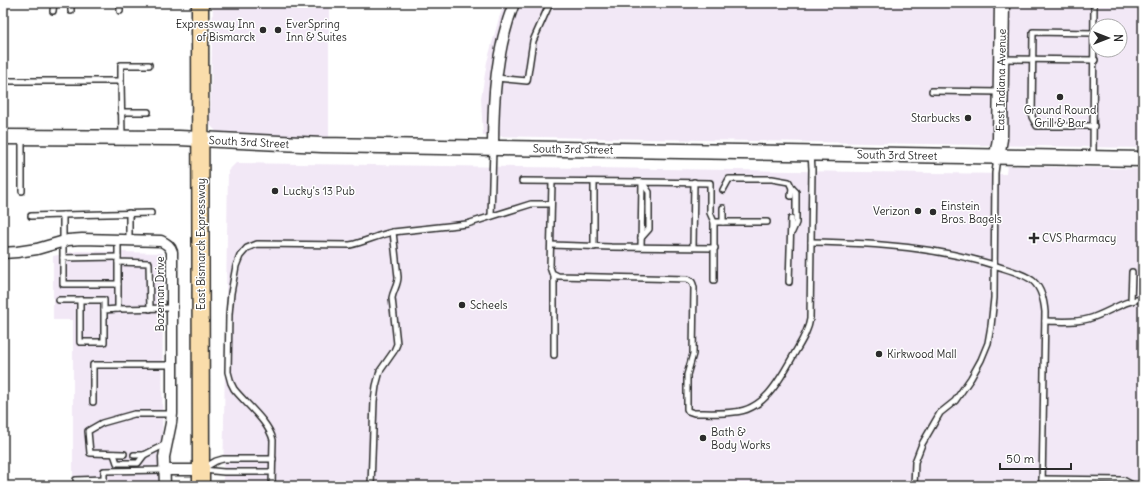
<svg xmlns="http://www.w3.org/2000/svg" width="1146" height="489" font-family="Delius,sans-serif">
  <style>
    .built { fill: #f2e8f6; fill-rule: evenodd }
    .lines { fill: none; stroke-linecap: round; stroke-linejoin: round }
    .lane-casing { stroke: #2b2b2b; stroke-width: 8 }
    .street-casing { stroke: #2b2b2b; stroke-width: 13 }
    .secondary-casing { stroke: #2b2b2b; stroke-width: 17 }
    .primary-casing { stroke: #2b2b2b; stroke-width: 19 }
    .lane { stroke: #fff; stroke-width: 5 }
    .street { stroke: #fff; stroke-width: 10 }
    .secondary { stroke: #fff; stroke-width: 14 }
    .primary { stroke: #faddab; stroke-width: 16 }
    .poi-dot { fill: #2b2b2b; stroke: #fff; stroke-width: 1.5 }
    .labels { text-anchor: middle; stroke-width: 3; stroke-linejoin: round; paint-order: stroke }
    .poi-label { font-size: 11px; fill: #2b2b2b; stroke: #fff; text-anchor: start }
    .street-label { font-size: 11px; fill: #2b2b2b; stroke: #fff }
  </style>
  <rect width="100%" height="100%" fill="#fff"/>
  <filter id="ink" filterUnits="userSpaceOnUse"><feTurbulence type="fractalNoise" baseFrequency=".025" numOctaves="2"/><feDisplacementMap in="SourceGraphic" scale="8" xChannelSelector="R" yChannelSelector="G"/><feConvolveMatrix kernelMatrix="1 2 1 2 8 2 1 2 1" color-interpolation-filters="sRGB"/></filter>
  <g filter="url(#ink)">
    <g class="built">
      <path d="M 213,3 L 329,3 L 329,138 L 217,132 L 210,125 Z"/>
      <path d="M 505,3 L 1025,3 L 1143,6 L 1143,148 L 483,136 L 481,98 L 487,62 L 499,18 ZM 1096,26 L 1120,26 L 1120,50 L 1096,50 Z"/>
      <path d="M 236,163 L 1006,174 L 1007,166 L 1143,169 L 1143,486 L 223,486 L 228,171 Z"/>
      <path d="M 77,251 L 163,253 L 162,486 L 73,486 L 73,320 L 53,320 L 53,256 Z"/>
    </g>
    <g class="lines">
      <defs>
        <g id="lane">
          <path d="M 120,3 L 120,11"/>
          <path d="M 53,11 L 54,3"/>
          <path d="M 71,11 L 71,3"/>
          <path d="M 1002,59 L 1095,60"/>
          <path d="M 496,78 L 527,81 L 533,41 L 550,3"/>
          <path d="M 3,81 L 121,81 L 122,136"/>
          <path d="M 121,81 L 121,65 L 149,65"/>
          <path d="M 932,91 L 999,92"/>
          <path d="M 121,112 L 148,112"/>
          <path d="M 1094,126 L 1037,126 L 1032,117 L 1033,32 L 1094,33"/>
          <path d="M 1093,158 L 1094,3"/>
          <path d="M 522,181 L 642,182 L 649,192 L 649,229 L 641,238"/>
          <path d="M 552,182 L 550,267 L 552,273 L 558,276 L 687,279 C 692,280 693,283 694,288 L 693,354 L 687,375 L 687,409 L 688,411 L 694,413 C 707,413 721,414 734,412 C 764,410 779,381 792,358 C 799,345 808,333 810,319 L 812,169 L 811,154"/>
          <path d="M 594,182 L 594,247"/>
          <path d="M 792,188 L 796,192 L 796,223 L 792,232"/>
          <path d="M 723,190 L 729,179 L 772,179 L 789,182 L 792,188 L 791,196"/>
          <path d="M 22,191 L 22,138"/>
          <path d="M 723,208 L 723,222"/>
          <path d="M 129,213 L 129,241"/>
          <path d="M 63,215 L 151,213"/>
          <path d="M 31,216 L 63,215 L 63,284 L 118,284 L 118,309 L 172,308"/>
          <path d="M 491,216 L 493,149"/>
          <path d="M 714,222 L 767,222"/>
          <path d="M 118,240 L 118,262 L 149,263 L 150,309"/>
          <path d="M 811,242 C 875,243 941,247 1003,268 C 1013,271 1026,275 1033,281 C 1042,289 1044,301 1045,312 L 1042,486"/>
          <path d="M 551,245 L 611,247 L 715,248"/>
          <path d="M 641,247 L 642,182 L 710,183 L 710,213 L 714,222 L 714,280"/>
          <path d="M 693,247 L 694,182"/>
          <path d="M 63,258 L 118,257"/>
          <path d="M 118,262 L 118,284"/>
          <path d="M 789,282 L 791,219"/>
          <path d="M 59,300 L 80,300 L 80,342 L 104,342 L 104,310 L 118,309"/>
          <path d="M 80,300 L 104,300 L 104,310"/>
          <path d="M 1131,301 L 1132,272"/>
          <path d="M 1045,321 C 1059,321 1074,323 1088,319 C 1107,314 1123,300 1143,299"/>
          <path d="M 554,355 L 554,275"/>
          <path d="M 93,402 L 93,365 L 171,365"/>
          <path d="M 114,454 L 117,463 L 138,463 L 144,455"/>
          <path d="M 124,454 L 90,453 L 88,431 L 102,423 L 134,414 L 172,414"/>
          <path d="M 134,455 L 144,455 L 166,444"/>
          <path d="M 204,468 L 216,461 L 223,459 L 273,459"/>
          <path d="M 203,470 L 224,472 L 272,472"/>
          <path d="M 1042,479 L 1121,480 L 1125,481 L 1134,486"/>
          <path d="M 76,480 L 104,479"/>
          <path d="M 104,486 L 104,471 L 164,470"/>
          <path d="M 272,486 L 273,440 C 269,422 246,404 234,389 L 231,383 L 228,372 L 229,314 L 231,293 L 236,266 L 240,256 L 247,248 L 257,244 L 350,245 C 365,242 378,235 393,232 L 467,224 L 531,204 L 551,204"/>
          <path d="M 371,486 L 374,401 L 376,386 L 380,371 L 394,351 L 397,344 L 392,298 C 393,291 398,285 398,277 L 393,232"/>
          <path d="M 914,486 L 915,462 L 922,444 L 940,413 L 955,401 L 971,378 L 981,360 L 988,343 L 991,326 L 994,298 L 995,173 L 997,158"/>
        </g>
        <g id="street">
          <path d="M 493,148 C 493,98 496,50 514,3"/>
          <path d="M 3,253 L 17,252 L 37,249 L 68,240 L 82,239 L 161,241 C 167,244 170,246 172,252 L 172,414 L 171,423 L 164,457 L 165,486"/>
          <path d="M 164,470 L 201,470"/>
        </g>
        <g id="secondary">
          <path d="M 3,137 L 179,138 L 322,145 L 1143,159"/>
          <path d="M 997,156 L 1000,139 L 1002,3"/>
        </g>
        <path id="primary" d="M 200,3 L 201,486"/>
      </defs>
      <use href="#lane" class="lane-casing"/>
      <use href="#street" class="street-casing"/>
      <use href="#secondary" class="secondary-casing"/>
      <use href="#primary" class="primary-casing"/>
      <use href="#lane" class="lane"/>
      <use href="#street" class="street"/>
      <use href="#secondary" class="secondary"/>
      <use href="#primary" class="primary"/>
    </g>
  </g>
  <g class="poi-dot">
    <circle cx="263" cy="30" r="4"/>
    <circle cx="278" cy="30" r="4"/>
    <circle cx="1060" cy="97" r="4"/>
    <circle cx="968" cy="118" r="4"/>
    <circle cx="275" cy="191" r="4"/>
    <circle cx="918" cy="211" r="4"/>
    <circle cx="933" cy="212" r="4"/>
    <path d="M1032 232h4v4h4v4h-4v4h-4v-4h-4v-4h4z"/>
    <circle cx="462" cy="305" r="4"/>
    <circle cx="879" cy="354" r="4"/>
    <circle cx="703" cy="438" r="4"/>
  </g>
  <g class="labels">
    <g class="poi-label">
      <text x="255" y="28" text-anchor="end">Expressway Inn<tspan x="255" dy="13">of Bismarck</tspan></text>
      <text x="286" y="28">EverSpring<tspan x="286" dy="13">Inn &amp; Suites</tspan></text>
      <text x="1060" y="114" text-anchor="middle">Ground Round<tspan x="1060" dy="13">Grill &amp; Bar</tspan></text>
      <text x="960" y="122" text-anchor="end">Starbucks</text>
      <text x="283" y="195">Lucky's 13 Pub</text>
      <text x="941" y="210">Einstein<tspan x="941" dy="13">Bros. Bagels</tspan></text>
      <text x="910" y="215" text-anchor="end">Verizon</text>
      <text x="1042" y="242">CVS Pharmacy</text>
      <text x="470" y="309">Scheels</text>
      <text x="887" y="358">Kirkwood Mall</text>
      <text x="711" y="436">Bath &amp;<tspan x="711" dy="13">Body Works</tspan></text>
    </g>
    <g class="street-label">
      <text transform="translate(1001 80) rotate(-89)" y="4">East Indiana Avenue</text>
      <text transform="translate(249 142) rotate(3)" y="4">South 3rd Street</text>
      <text transform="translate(573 149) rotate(1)" y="4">South 3rd Street</text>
      <text transform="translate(897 155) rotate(1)" y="4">South 3rd Street</text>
      <text transform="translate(201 244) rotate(-90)" y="4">East Bismarck Expressway</text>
      <text transform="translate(160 294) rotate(-90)" y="4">Bozeman Drive</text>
    </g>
  </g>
  <rect width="1146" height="489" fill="none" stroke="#fff" stroke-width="16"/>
  <rect x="8" y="8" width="1130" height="473" fill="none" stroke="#2b2b2b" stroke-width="1.5" filter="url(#ink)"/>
  <g transform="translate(1108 38) rotate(90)"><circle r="19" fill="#ffffff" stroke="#aaaaaa"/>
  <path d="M0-3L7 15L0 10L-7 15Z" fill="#2b2b2b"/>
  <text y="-6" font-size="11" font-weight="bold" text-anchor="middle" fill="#2b2b2b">N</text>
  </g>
  <path d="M1000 463v6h71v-6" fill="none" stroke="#2b2b2b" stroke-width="2"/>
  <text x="1006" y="463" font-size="12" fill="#2b2b2b" stroke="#ffffff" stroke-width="3" paint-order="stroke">50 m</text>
</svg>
